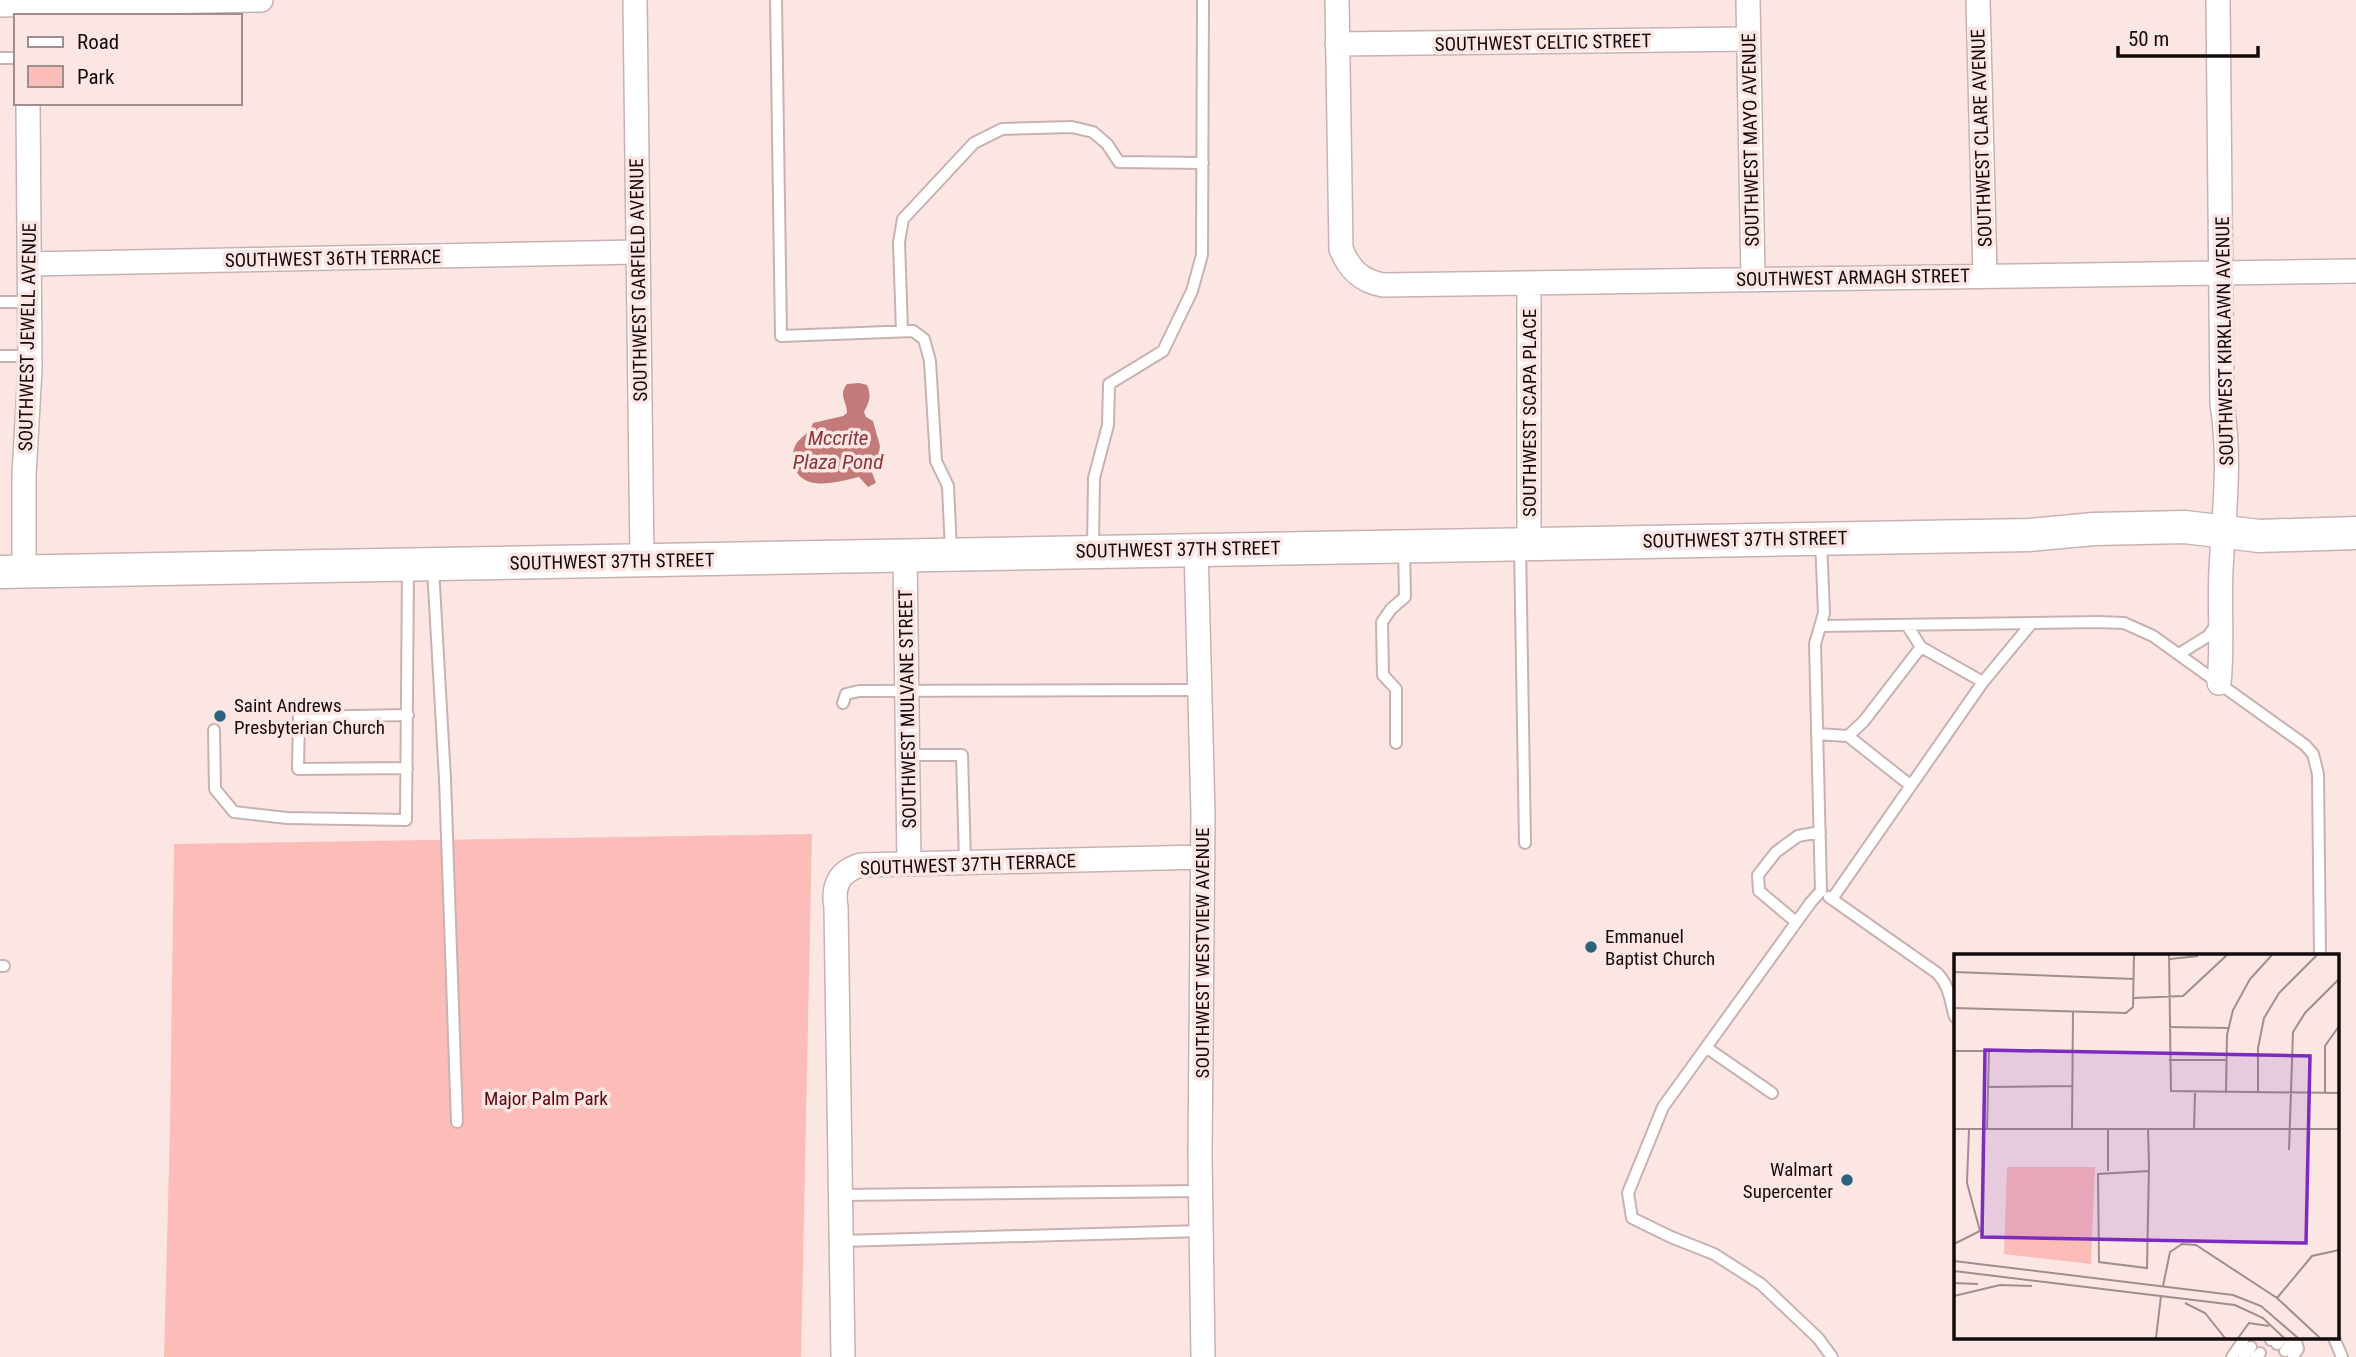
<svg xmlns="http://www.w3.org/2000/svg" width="2356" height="1357" font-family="'Roboto Condensed',sans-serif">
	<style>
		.green { fill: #fcbcb8 }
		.water { fill: #c27b79 }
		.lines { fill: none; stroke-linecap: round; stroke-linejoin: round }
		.service-casing { stroke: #c8b2b1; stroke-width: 14 }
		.minor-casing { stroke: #c8b2b1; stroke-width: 26 }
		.secondary-casing { stroke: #c8b2b1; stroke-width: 35 }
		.service { stroke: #fff; stroke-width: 10 }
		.minor { stroke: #fff; stroke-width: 23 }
		.secondary { stroke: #fff; stroke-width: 32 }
		.poi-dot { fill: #2b627d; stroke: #fce6e4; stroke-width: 2.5 }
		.labels { text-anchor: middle; stroke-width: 7; stroke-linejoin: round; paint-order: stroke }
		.street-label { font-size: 19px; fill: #130b0b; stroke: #fce6e4 }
		.poi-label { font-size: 19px; fill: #130b0b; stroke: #fce6e4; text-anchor: start }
		.park-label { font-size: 19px; fill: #5e0512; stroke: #fce6e4 }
		.water-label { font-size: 21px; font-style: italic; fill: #8a3335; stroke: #fce6e4 }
		.inset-road { fill: none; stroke: #9f8e8d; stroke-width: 2 }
		.view { fill: #7b2cbf; fill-opacity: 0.15; stroke: #7b2cbf; stroke-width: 3.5 }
		.inset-edge { fill: none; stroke: #130b0b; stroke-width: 3.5 }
	</style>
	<rect width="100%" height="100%" fill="#fce6e4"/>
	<path class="green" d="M812,834L801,1357H164L170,1128L174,844Z"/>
	<path class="water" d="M859,383L867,385C872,397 869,402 864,412L866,417L873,421L880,446L878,460L871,470L876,483L868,487L859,477C840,481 803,494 794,466C792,459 792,451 796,444C801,436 810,434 813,423L843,416L847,413C847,401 838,395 847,384Z"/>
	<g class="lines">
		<defs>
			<path id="service" d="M776,0L781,336L913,331L924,339L930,361L936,461L948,486L951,551
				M0,58H16
				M0,302H30
				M902,331L899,242L903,219L974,143L1002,129L1072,127L1093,132L1107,144L1119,162L1203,163
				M0,356H30
				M1821,540L1824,613L1815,644L1821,891L1811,902L1663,1107L1628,1193L1632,1218L1671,1237L1714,1254L1761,1284L1818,1338L1832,1357
				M1520,546L1525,843
				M1093,547L1094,478L1108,425L1109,384L1163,351L1192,291L1202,255L1203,0
				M433,568L445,779L457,1122
				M1907,625L1921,647L1983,682
				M1820,626L2098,622L2124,623L2153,636L2305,745L2313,754L2318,774L2320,956
				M2179,654L2208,636L2217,624
				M843,703L846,694L859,691L1200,690
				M214,730L215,789L234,812L287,818L406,820L408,568
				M1817,734L1848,736L1910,785
				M1848,736L1864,721L1921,647
				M1396,743V689L1383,675L1382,622L1391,609L1405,597L1404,548
				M908,755H962L965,862
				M407,768L298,769L299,717L408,715
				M1829,897L1937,973C1950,986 1950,1001 1955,1017
				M1832,899L1983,682L2031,624
				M1796,922L1759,891L1758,875L1776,852L1798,836L1820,832
				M0,966H4
				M1707,1048L1772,1093
				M840,1195L1201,1191
				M841,1241L1202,1231
				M2334,1338L2342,1357
				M2271,1340L2272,1338
				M2277,1344L2282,1338
				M2285,1351L2295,1338
				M2293,1356L2298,1349L2295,1338
				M2232,1357L2243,1341
				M2244,1357L2251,1347
				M2256,1357L2260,1353"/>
			<path id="minor" d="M635,0L642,560
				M1337,0L1341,249C1349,269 1361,281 1383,285L2356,271
				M1748,0L1753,279
				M1978,0L1985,275
				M2218,0L2222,404C2231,461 2224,512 2221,570C2219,607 2223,645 2219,683
				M0,5L261,0
				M1337,44L1748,39
				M29,264L638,252
				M1529,544V283
				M1196,548L1203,813L1200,1156L1203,1357
				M905,554L909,864
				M24,571V475L30,369L28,103
				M843,1357L836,907C832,885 840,871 861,865L1203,857"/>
			<path id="secondary" d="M0,572C676,562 1352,542 2029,535L2094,529L2185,527L2259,536L2356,533"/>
		</defs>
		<use href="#service" class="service-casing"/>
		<use href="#minor" class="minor-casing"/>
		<use href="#secondary" class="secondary-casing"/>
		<use href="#service" class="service"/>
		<use href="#minor" class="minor"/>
		<use href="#secondary" class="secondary"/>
	</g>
	<g class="poi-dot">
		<circle cx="220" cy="716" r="7"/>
		<circle cx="1591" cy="947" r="7"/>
		<circle cx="1847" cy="1180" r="7"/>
	</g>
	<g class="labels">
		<g class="street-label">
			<text transform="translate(1543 42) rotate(-1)" y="7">SOUTHWEST CELTIC STREET</text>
			<text transform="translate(1981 138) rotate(-92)" y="7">SOUTHWEST CLARE AVENUE</text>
			<text transform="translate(1750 140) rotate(-91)" y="7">SOUTHWEST MAYO AVENUE</text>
			<text transform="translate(333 258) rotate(-1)" y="7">SOUTHWEST 36TH TERRACE</text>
			<text transform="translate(1853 277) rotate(-1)" y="7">SOUTHWEST ARMAGH STREET</text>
			<text transform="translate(638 280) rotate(-91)" y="7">SOUTHWEST GARFIELD AVENUE</text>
			<text transform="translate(27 337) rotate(-89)" y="7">SOUTHWEST JEWELL AVENUE</text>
			<text transform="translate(2224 341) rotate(-91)" y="7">SOUTHWEST KIRKLAWN AVENUE</text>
			<text transform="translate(1529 413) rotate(-90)" y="7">SOUTHWEST SCAPA PLACE</text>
			<text transform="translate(1745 539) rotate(-1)" y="7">SOUTHWEST 37TH STREET</text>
			<text transform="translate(1178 549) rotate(-1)" y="7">SOUTHWEST 37TH STREET</text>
			<text transform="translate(612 561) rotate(-1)" y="7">SOUTHWEST 37TH STREET</text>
			<text transform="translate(907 709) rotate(-91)" y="7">SOUTHWEST MULVANE STREET</text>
			<text transform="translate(968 864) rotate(-2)" y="7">SOUTHWEST 37TH TERRACE</text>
			<text transform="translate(1202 953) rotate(-90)" y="7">SOUTHWEST WESTVIEW AVENUE</text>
		</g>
		<g class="poi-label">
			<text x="234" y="712">Saint Andrews<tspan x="234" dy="22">Presbyterian Church</tspan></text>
			<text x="1605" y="943">Emmanuel<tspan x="1605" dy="22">Baptist Church</tspan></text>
			<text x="1833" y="1176" text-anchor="end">Walmart<tspan x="1833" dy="22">Supercenter</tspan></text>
		</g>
		<g class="park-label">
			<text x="546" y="1105">Major Palm Park</text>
		</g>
		<g class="water-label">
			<text x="838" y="445">Mccrite<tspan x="838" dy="24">Plaza Pond</tspan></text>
		</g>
	</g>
	<g transform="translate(1954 954)">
		<rect width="385" height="385" fill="#fce6e4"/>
		<path d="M53,213H141L137,310L50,300Z" fill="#fcbcb8"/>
		<path class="inset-road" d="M215,1L217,137L385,139M216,5L244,2M0,18L180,25M179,44L229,42L273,1M0,54L172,59L179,53L180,1M215,73L274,74M0,97H119M215,106H272M34,133L118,132M272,139L273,81L279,56L296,25L318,1M304,139V94L310,64L325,39L363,1M371,139V92L385,72M0,175H385M33,175L35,97M118,175L119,58M194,175L195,211L193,314L145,308L144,220L195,217M240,175L241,139M335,196L339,78L351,59L385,25M154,217V175M0,290L26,277L13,229L15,175M0,307L279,341L307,352L344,384M0,317L281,351L309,364L330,384M0,329L24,330M209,332L216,298L228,290L242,291L323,344L366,384M0,342L46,331L78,332M323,344L358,302L385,296M231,349L251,359L271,384M202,384L207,342M284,384L295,369L315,372"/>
		<path class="view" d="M31,96L356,102L352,289L28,283Z"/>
		<rect width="385" height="385" class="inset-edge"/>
	</g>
	<rect x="14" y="14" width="228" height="91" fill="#fce6e4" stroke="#9f8e8d" stroke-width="2"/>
	<rect x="28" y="37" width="35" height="10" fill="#ffffff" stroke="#9f8e8d" stroke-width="2"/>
	<text x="77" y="49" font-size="21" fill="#130b0b">Road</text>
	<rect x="28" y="66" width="35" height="21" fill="#fcbcb8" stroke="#9f8e8d" stroke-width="2"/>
	<text x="77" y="84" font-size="21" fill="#130b0b">Park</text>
	<path d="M2118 46v10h140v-10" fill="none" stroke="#130b0b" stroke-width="3.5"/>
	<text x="2128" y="46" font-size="21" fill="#130b0b" stroke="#fce6e4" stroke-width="5" paint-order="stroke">50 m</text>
</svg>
